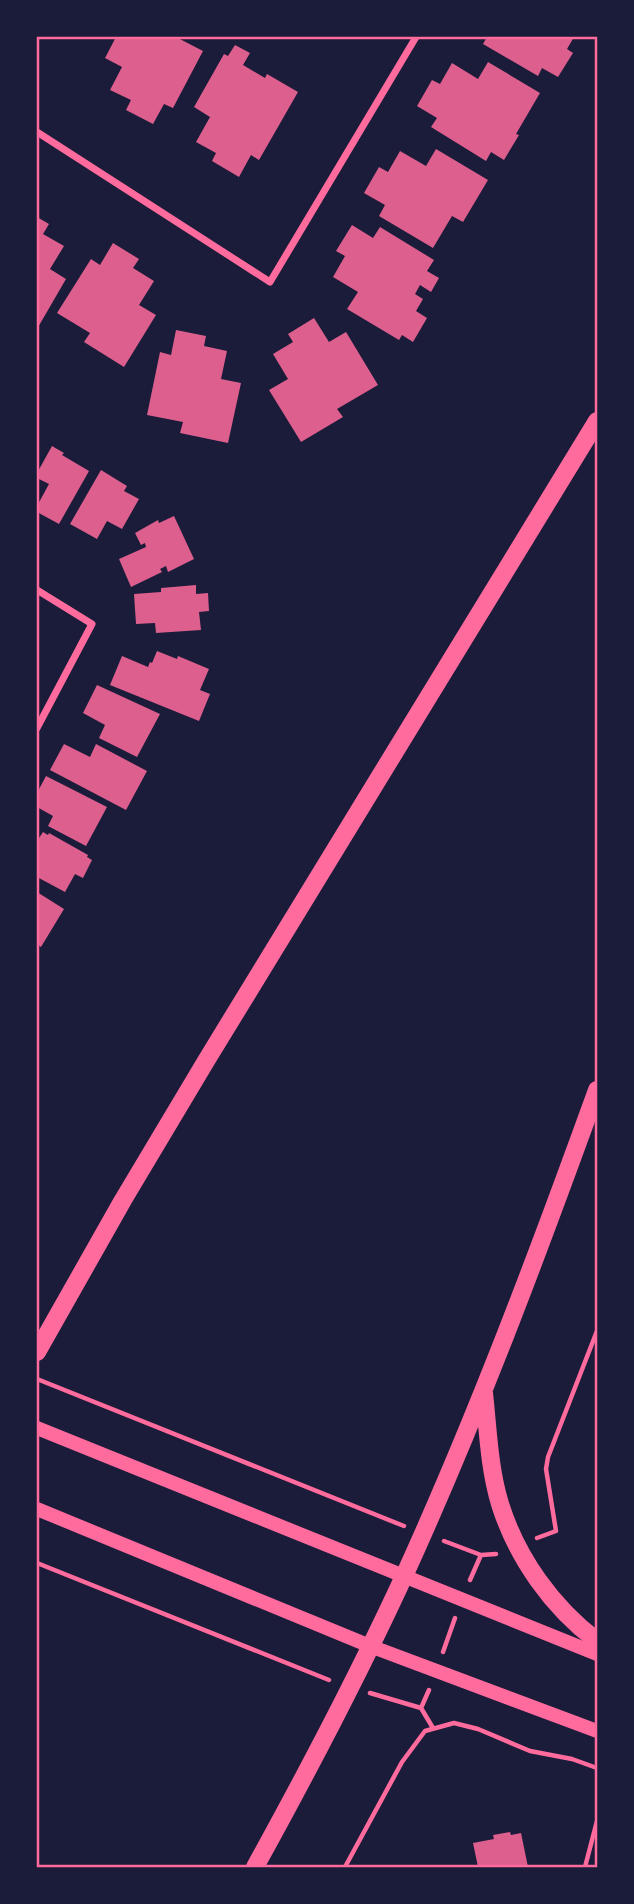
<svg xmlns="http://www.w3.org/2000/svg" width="634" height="1904" font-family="Poppins,sans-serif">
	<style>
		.building { fill: #dd5f8e }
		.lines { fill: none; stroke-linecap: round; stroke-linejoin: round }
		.path { stroke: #ff6b9d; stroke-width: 4.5 }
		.minor { stroke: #ff6b9d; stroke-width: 7 }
		.secondary { stroke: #ff6b9d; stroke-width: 14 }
		.primary { stroke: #ff6b9d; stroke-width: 18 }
		.neatline { fill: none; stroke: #ff6b9d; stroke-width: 2.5 }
	</style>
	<rect width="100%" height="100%" fill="#1b1b3a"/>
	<path class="building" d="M116,37H176L203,51L173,108L164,104L153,124L126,110L131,100L110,90L122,67L105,58Z
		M487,37H574L567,49L573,53L558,77L542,68L538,76L483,44Z
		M235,45L250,53L243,65L265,78L267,74L298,92L259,160L251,155L239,177L212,161L216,153L196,142L210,117L194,107L224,54L228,56Z
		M488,62L540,93L516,134L519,135L504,160L491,152L486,161L431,127L437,118L417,106L432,80L440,84L452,63L478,79Z
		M436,149L488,180L463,222L452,216L433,248L379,216L385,205L364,193L379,167L388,172L400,151L426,166Z
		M37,217L49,224L43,234L64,246L50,269L66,279L37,329Z
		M352,225L373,238L380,227L434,260L427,271L439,278L431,292L420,285L415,294L423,299L416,311L427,318L413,342L402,335L399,340L347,309L358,292L333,277L345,256L336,251Z
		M113,243L139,259L133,268L154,281L139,305L156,315L124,367L84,342L90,333L57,313L91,259L100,265Z
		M314,318L329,342L346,332L378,385L337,409L343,417L301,442L269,390L288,379L273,354L293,342L288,334Z
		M176,330L206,336L204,346L227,351L221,379L241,383L228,443L180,433L183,422L147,415L160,352L171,355Z
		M52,446L64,453L62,455L89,471L59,524L37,512V506L49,484L37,478V473Z
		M101,470L127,486L124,491L139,499L122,529L107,521L97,539L70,524Z
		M174,516L194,559L168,572L166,566L160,569L162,572L131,587L119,559L146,547L145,543L141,545L135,533L158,520L159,523Z
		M196,585V594L208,593L209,611L199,612L201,630L156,633L155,623L136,624L134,594L161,592V588Z
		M157,651L177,659L178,656L209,669L200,690L210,694L199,721L110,685L122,656L148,667L150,662L152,663Z
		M97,685L160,714L137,757L99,738L105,725L83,713Z
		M64,744L90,757L96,744L147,771L126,810L50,770Z
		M46,776L107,807L86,846L48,826L53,816L37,807V793Z
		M43,832L48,835L49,833L88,855L87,857L92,860L83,878L75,874L65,892L37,877V841Z
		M37,892L64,909L41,947L37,944Z
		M510,1832L511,1835L521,1833L528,1867H478L473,1843L494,1839L493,1835Z"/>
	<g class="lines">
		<path class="path" d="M37,1379L404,1526
			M537,1538L556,1531L546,1469L548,1457L597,1331
			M444,1541L481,1555L496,1554
			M37,1563L329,1680
			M470,1580L481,1555
			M443,1652L455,1618
			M370,1693L421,1708L433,1728
			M421,1708L429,1690
			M345,1867L402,1762L425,1731L454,1723L478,1729L530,1751L572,1759L597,1768
			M585,1867L597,1821"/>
		<path class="minor" d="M37,132L270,282L416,37
			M37,590L92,624L37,728"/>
		<path class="secondary" d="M37,1428L597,1654
			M37,1509L370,1646L597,1731"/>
		<path class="primary" d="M37,1352L123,1200L206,1061L597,421
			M484,1393C488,1429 489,1468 500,1504C517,1558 552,1607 597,1641
			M255,1867C308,1771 359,1674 405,1574C477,1416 538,1253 597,1090"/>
	</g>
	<rect width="634" height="1904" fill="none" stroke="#1b1b3a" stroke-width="77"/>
	<rect x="38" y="38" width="558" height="1828" class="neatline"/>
</svg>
